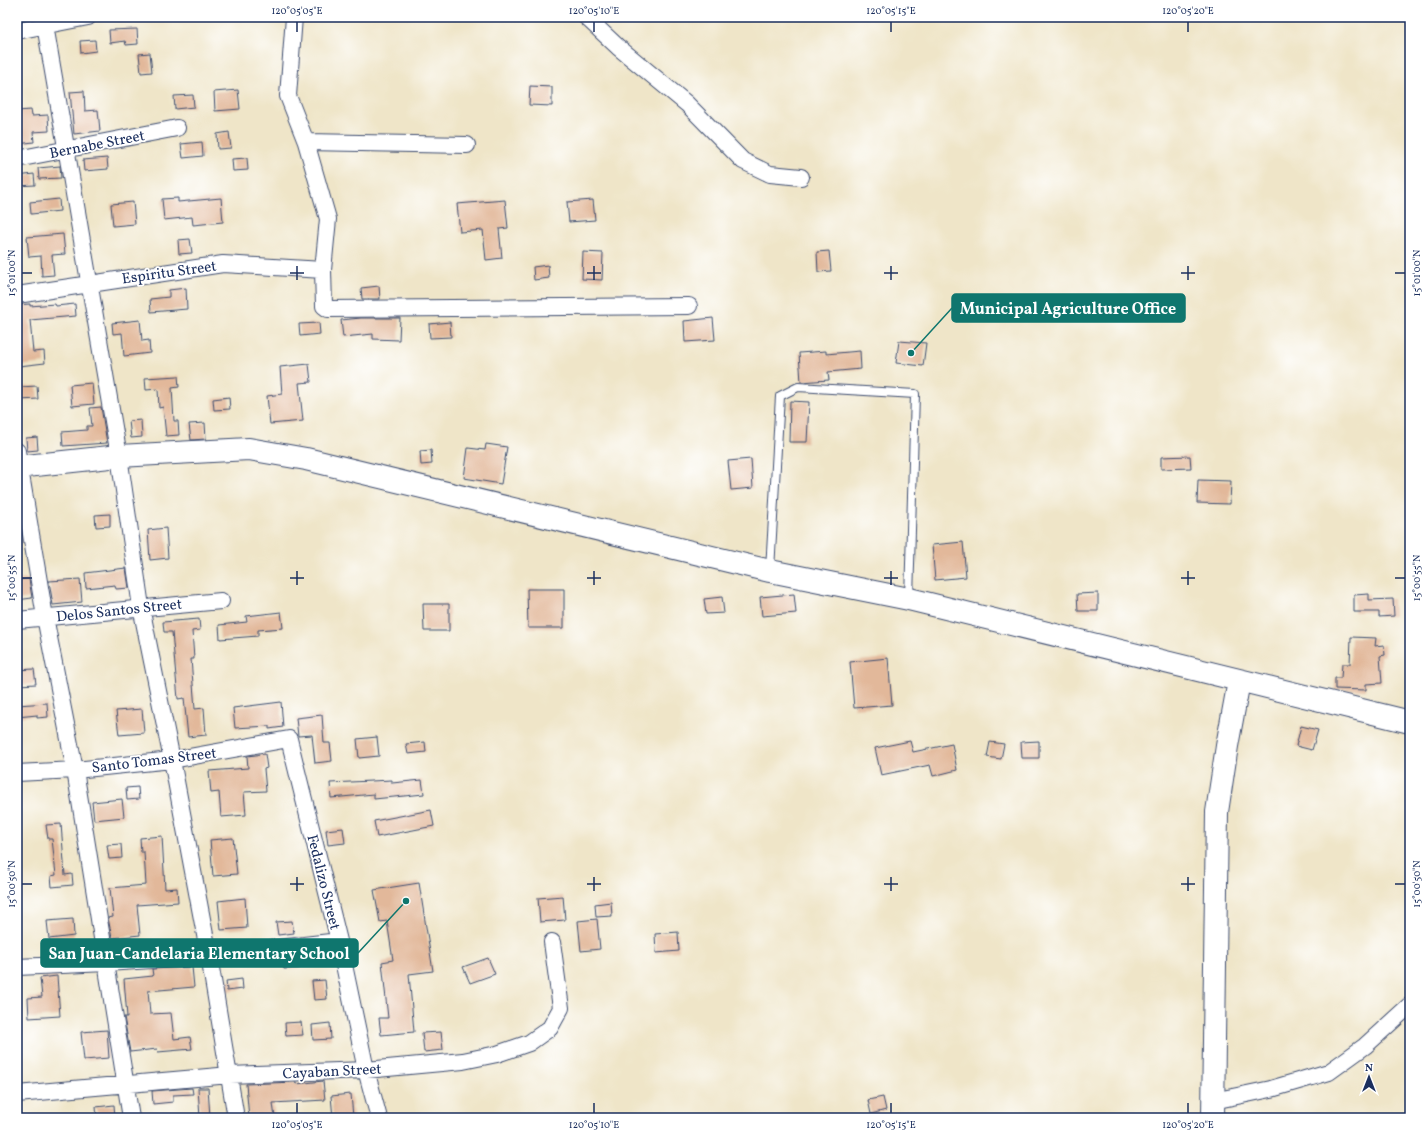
<svg xmlns="http://www.w3.org/2000/svg" width="1427" height="1135" font-family="Vollkorn,serif">
	<style>
		.building { fill: #e2b89a }
		.lines { fill: none; stroke-linecap: round; stroke-linejoin: round }
		.lane-casing { stroke: #3b4a6e; stroke-width: 10 }
		.street-casing { stroke: #3b4a6e; stroke-width: 18 }
		.secondary-casing { stroke: #3b4a6e; stroke-width: 24 }
		.lane { stroke: #fff; stroke-width: 8 }
		.street { stroke: #fff; stroke-width: 16 }
		.secondary { stroke: #fff; stroke-width: 22 }
		.ticks { fill: none; stroke: #1b2f5e; stroke-width: 1.5 }
		.labels { text-anchor: middle; stroke-width: 3.5; stroke-linejoin: round; paint-order: stroke }
		.street-label { font-size: 15px; fill: #1b2f5e; stroke: #fff }
		.leader { fill: none; stroke: #0f766e; stroke-width: 1.5 }
		.callout-dot { fill: #0f766e; stroke: #fff; stroke-width: 1.5 }
		.callout { fill: #0f766e; stroke: #0f766e; stroke-width: 1.5 }
		.callout-label { font-size: 16px; text-anchor: middle; font-weight: bold; fill: #fff }
		.neatline { fill: none; stroke: #1b2f5e; stroke-width: 1.5 }
		.ticks-label { font-size: 10px; text-anchor: middle; fill: #1b2f5e }
	</style>
	<rect width="100%" height="100%" fill="#fff"/>
	<filter id="ink" filterUnits="userSpaceOnUse"><feTurbulence type="fractalNoise" baseFrequency=".025" numOctaves="2"/><feDisplacementMap in="SourceGraphic" scale="8" xChannelSelector="R" yChannelSelector="G"/><feConvolveMatrix kernelMatrix="1 2 1 2 8 2 1 2 1" color-interpolation-filters="sRGB"/></filter>
	<filter id="wash" filterUnits="userSpaceOnUse"><feTurbulence type="fractalNoise" baseFrequency=".012" numOctaves="4" result="noise"/><feDisplacementMap in="SourceGraphic" scale="16" xChannelSelector="R" yChannelSelector="G"/><feGaussianBlur stdDeviation="0.9" result="paint"/><feColorMatrix in="noise" values="0 0 0 0 0 0 0 0 0 0 0 0 0 0 0 0 0 1.4 0 .05"/><feComposite in="paint" operator="in"/></filter>
	<g filter="url(#wash)">
		<rect width="100%" height="100%" fill="#efe5c8"/>
		<g id="blocks">
			<path class="building" d="M137,29L138,44L126,45L125,41L110,43L109,30Z
				M95,40L96,51L81,53L80,41Z
				M150,53L152,72L141,73L139,54Z
				M530,86L552,87V106L529,105Z
				M238,90L240,109L215,111L214,92Z
				M84,91L85,111L98,110L100,131L74,134L70,92Z
				M193,95L194,107L175,109L174,96Z
				M31,110L32,116L48,115L49,131L33,132L34,142L17,144V111Z
				M229,132L231,148L218,149L217,134Z
				M202,142L203,156L183,158L181,144Z
				M107,158L108,169L84,171L83,160Z
				M247,158L248,170L233,171L232,159Z
				M60,166L61,178L39,179L38,168Z
				M34,174L35,185L17,186V176Z
				M178,198V202L221,198L223,222L193,225L192,217L164,220L162,199Z
				M59,199L60,211L31,214L30,202Z
				M505,200L508,228L499,229L502,258L486,260L483,230L460,232L457,204Z
				M593,200L595,220L569,222L567,202Z
				M133,202L135,224L113,226L111,204Z
				M63,234L65,254L52,255L54,275L42,276L41,256L29,257L27,237Z
				M190,239L192,253L179,254L178,240Z
				M829,251L831,271L818,272L817,252Z
				M583,252L603,253L602,280L582,279Z
				M548,265L549,278L534,280L533,267Z
				M379,286L380,299H362L361,288Z
				M186,288L187,309L151,312L150,299L169,297V290Z
				M30,304V306L55,304L56,306L75,304L76,316L30,320L33,352L44,351L45,363L19,366L17,344V305Z
				M361,318H400L399,340L373,339V334L343,337L341,320Z
				M713,318L715,340L685,342L684,321Z
				M140,320L142,341L149,340L150,353L124,356L122,333L113,334L112,323Z
				M450,322L451,337L430,338L429,324Z
				M319,323L320,334L300,336L299,324Z
				M899,341L926,343L923,366L896,363Z
				M826,351V354L860,351L861,369L828,372L829,380L801,382L799,353Z
				M309,364L311,382L299,383L303,421L270,424L267,396L282,394L280,367Z
				M178,376L179,387L172,388L174,421H178L179,435L166,436L163,407L159,408L158,389L146,390L145,378Z
				M92,383L94,404L72,406L70,385Z
				M37,386L38,399L20,400L19,387Z
				M229,397L230,409L214,410L213,399Z
				M790,401L809,402L807,442H789Z
				M101,407L107,443L63,446L62,432L87,430V426H92L90,408Z
				M141,420L142,437L131,438L129,421Z
				M205,423L206,439L191,440L189,424Z
				M37,437L38,450L27,451L26,438Z
				M486,444L507,447L501,484L464,478L468,448L485,450Z
				M431,450L432,464L421,465L420,451Z
				M1190,456L1191,468L1161,469V457Z
				M751,459L753,488L731,490L728,461Z
				M1198,480L1231,481L1230,504L1197,503Z
				M110,514V526L96,527L95,515Z
				M166,528L168,558L150,560L148,530Z
				M963,542L966,577L935,580L932,545Z
				M126,568L129,588L116,589L115,585L86,588L85,573Z
				M29,579L32,598L17,600V580Z
				M80,579L82,602L53,605L49,581Z
				M527,589H564V628H528Z
				M1098,593V611H1078L1077,594Z
				M794,594L796,613L762,616L760,597Z
				M1369,594V600L1393,599L1394,616L1379,617V612H1354V595Z
				M722,597L724,613L706,614L704,599Z
				M423,604H449V631H424Z
				M281,612L283,628L258,630V636L220,639L219,625L247,622L246,616Z
				M199,619L200,630L192,631L194,659H191L195,709L204,708L206,735L188,737L184,698L178,699L172,632H164L163,622Z
				M1351,637L1376,638L1375,646L1384,645L1385,655L1380,656L1382,683L1366,684V690L1335,689V678H1341L1342,664H1350Z
				M888,658L892,705L854,708L850,662Z
				M34,669L36,684L18,685L17,670Z
				M281,702L283,727L269,729V726L235,728L233,708Z
				M47,703L48,717L37,718V715L17,717V705Z
				M142,709L144,733L119,735L116,711Z
				M322,715L324,743H330L332,761L315,763L312,735L298,736L296,718Z
				M1301,726L1318,730L1312,750L1296,746Z
				M377,737L379,756L359,758L357,739Z
				M910,741L913,752L952,744L957,770L933,776L930,765L881,775L875,748Z
				M1039,741V758H1022L1021,742Z
				M425,742L426,752L408,754L406,744Z
				M990,742L1004,744L1001,759L987,757Z
				M265,754L267,768L264,769L266,791L244,792L246,815L221,817L219,792L211,793L209,771L248,768L247,756Z
				M392,780V783L422,780L424,794L374,799V794L331,798L330,783Z
				M138,787L139,799L127,800L126,788Z
				M122,799L124,817L94,820L92,802Z
				M431,810L434,826L377,837L374,821Z
				M61,824L65,875L72,874L73,885L52,887L51,876L56,875L52,839H48L46,825Z
				M343,828L345,843L328,845L326,830Z
				M162,836L165,889L177,888L178,902L137,905L140,935L112,938L108,918L113,917L110,888L146,885L144,852H141L140,838Z
				M233,838L237,874L213,876L210,840Z
				M121,844L122,858L109,859L107,845Z
				M419,883L433,971L409,974L414,1032L381,1035L379,1018H388L382,962L393,960L387,921L380,922L374,890Z
				M563,896L565,920L540,922L538,898Z
				M245,898L247,928L221,930L218,901Z
				M611,902L612,916L596,917L595,904Z
				M73,919L74,936L49,939L47,921Z
				M597,919L600,949L581,951L578,921Z
				M292,921L294,933L278,935L276,922Z
				M678,932L679,951L656,953L655,934Z
				M299,956L300,968L284,969L282,957Z
				M488,958L495,974L470,983L463,967Z
				M192,967L194,987L148,991L150,1014L171,1013L174,1039L190,1037L192,1049L158,1052L157,1049L130,1052L124,1017H127L124,979L153,976L152,969Z
				M57,976L60,1016L29,1018L28,998L42,997L40,978Z
				M242,979L243,989L227,991L226,981Z
				M325,980L327,999L314,1000L312,981Z
				M301,1022L303,1035L286,1036L285,1023Z
				M330,1023L331,1039L313,1040L312,1025Z
				M107,1030L109,1058L84,1060L81,1032Z
				M441,1032L443,1050L424,1052L422,1033Z
				M323,1081L325,1100L273,1103L275,1118H249L246,1084L295,1082L296,1084Z
				M192,1088L193,1094L173,1095V1102L153,1104L152,1091Z
				M198,1088H208L210,1117L200,1118Z
				M351,1094L353,1117L333,1118L331,1096Z
				M883,1097L886,1110L871,1114L868,1100Z
				M114,1105L115,1118H97L96,1107Z"/>
		</g>
	</g>
	<g filter="url(#ink)">
		<use href="#blocks" fill-opacity="0" stroke="#3b4a6e" stroke-width="1"/>
		<g class="lines">
			<defs>
				<path id="lane" d="M770,570L780,396L798,387L915,394L909,598"/>
				<path id="street" d="M294,17L288,96L306,142L328,219L323,270L324,306L328,309L689,306
					M586,17L618,47L687,104L743,161L770,174L801,177
					M45,25L119,456L141,607L172,760L209,956L236,1118
					M17,31L88,17
					M306,142L467,145
					M17,159L177,128
					M17,295L223,264L323,270
					M17,451L45,617L75,770L131,1118
					M17,620L221,601
					M17,773L75,770L172,760L289,739L339,941L366,1070L379,1118
					M17,967L107,963L209,956L339,941
					M17,1094L230,1075L366,1070L463,1061L497,1054L529,1043L550,1028L561,1008L552,942
					M1213,1101L1271,1089L1329,1072L1365,1046L1410,1005"/>
				<path id="secondary" d="M17,467L119,456L249,449L306,459L770,571L909,599L1410,722
					M1213,1118L1217,812L1227,746L1239,681"/>
			</defs>
			<use href="#lane" class="lane-casing"/>
			<use href="#street" class="street-casing"/>
			<use href="#secondary" class="secondary-casing"/>
			<use href="#lane" class="lane"/>
			<use href="#street" class="street"/>
			<use href="#secondary" class="secondary"/>
		</g>
	</g>
	<path class="ticks" d="M297,22V32M594,22V32M891,22V32M1188,22V32M297,266V280M594,266V280M891,266V280M1188,266V280M22,273H32M290,273H304M587,273H601M884,273H898M1181,273H1195M1395,273H1405M297,571V585M594,571V585M891,571V585M1188,571V585M22,578H32M290,578H304M587,578H601M884,578H898M1181,578H1195M1395,578H1405M297,877V891M594,877V891M891,877V891M1188,877V891M22,884H32M290,884H304M587,884H601M884,884H898M1181,884H1195M1395,884H1405M297,1103V1113M594,1103V1113M891,1103V1113M1188,1103V1113"/>
	<g class="labels">
		<g class="street-label">
			<text transform="translate(97 144) rotate(-11)" y="5">Bernabe Street</text>
			<text transform="translate(169 272) rotate(-8)" y="5">Espiritu Street</text>
			<text transform="translate(119 610) rotate(-6)" y="5">Delos Santos Street</text>
			<text transform="translate(154 760) rotate(-7)" y="5">Santo Tomas Street</text>
			<text transform="translate(324 882) rotate(76)" y="5">Fedalizo Street</text>
			<text transform="translate(332 1071) rotate(-3)" y="5">Cayaban Street</text>
		</g>
	</g>
	<path class="leader" d="M911 353L952 308M406 901L358 953"/>
	<g class="callout-dot">
		<circle cx="911" cy="353" r="4"/>
		<circle cx="406" cy="901" r="4"/>
	</g>
	<g class="callout">
		<rect x="952" y="294" width="233" height="28" rx="4"/>
		<rect x="41" y="939" width="317" height="28" rx="4"/>
	</g>
	<g class="callout-label">
		<text x="1068" y="314">Municipal Agriculture Office</text>
		<text x="199" y="959">San Juan-Candelaria Elementary School</text>
	</g>
	<rect width="1427" height="1135" fill="none" stroke="#fff" stroke-width="44"/>
	<g transform="translate(1369 1077)" stroke="#ffffff" stroke-width="3" paint-order="stroke">
	<path d="M0-3L7 15L0 10L-7 15Z" fill="#1b2f5e"/>
	<text y="-6" font-size="11" font-weight="bold" text-anchor="middle" fill="#1b2f5e">N</text>
	</g>
	<rect x="22" y="22" width="1383" height="1091" class="neatline"/>
	<g class="ticks-label">
		<text x="297" y="14">120°05'05"E</text>
		<text x="594" y="14">120°05'10"E</text>
		<text x="891" y="14">120°05'15"E</text>
		<text x="1188" y="14">120°05'20"E</text>
		<text transform="translate(11 273) rotate(-90)" y="4">15°01'00"N</text>
		<text transform="translate(1416 273) rotate(-90)" y="4">15°01'00"N</text>
		<text transform="translate(11 578) rotate(-90)" y="4">15°00'55"N</text>
		<text transform="translate(1416 578) rotate(-90)" y="4">15°00'55"N</text>
		<text transform="translate(11 884) rotate(-90)" y="4">15°00'50"N</text>
		<text transform="translate(1416 884) rotate(-90)" y="4">15°00'50"N</text>
		<text x="297" y="1128">120°05'05"E</text>
		<text x="594" y="1128">120°05'10"E</text>
		<text x="891" y="1128">120°05'15"E</text>
		<text x="1188" y="1128">120°05'20"E</text>
	</g>
</svg>
